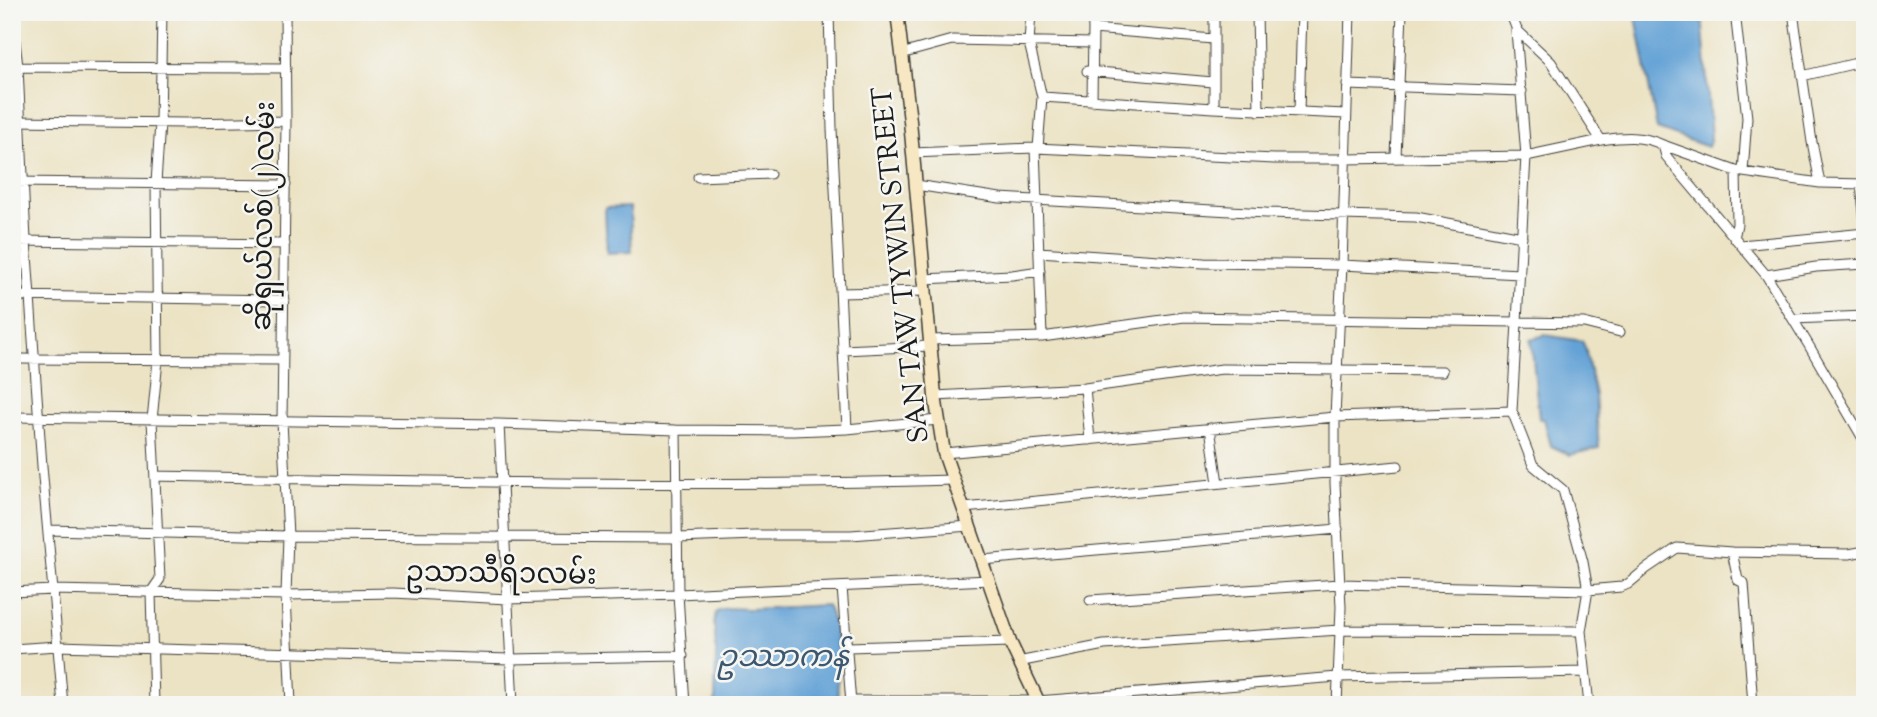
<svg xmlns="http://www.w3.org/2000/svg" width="1877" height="717" font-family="'Sorts Mill Goudy','Noto Sans Myanmar',serif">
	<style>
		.water { fill: #64a2d6; stroke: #405f79; stroke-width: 2 }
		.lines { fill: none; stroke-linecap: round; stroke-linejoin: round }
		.street-casing { stroke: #3b3a35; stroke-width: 11 }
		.secondary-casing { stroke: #3b3a35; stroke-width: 15 }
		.street { stroke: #fff; stroke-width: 9 }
		.secondary { stroke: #f7e8c3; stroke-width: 12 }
		.labels { text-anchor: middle; stroke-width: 5; stroke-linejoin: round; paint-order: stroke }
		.street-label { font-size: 28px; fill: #1c1c1c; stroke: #f6f6f2 }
		.water-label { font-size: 30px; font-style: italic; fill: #3c5870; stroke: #f6f6f2 }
	</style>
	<rect width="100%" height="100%" fill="#f6f6f2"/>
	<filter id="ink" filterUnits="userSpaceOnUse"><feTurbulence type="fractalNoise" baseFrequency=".0143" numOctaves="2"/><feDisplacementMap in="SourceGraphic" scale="14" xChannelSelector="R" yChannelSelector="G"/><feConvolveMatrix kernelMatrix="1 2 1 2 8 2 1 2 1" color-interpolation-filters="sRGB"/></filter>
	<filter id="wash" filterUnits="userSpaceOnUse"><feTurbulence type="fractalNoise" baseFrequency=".00686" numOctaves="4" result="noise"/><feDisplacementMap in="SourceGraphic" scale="28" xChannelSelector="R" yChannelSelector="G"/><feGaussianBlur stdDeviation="1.57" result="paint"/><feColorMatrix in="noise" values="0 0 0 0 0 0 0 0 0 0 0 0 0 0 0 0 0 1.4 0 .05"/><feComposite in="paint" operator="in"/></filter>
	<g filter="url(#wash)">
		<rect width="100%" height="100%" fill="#ece3c4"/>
		<path class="water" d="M1635,12H1702L1711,138L1708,147L1657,129Z
			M630,207L632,252L607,253L605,208Z
			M1545,335L1582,341L1585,347L1595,395L1599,448L1570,455L1551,446L1544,419H1539L1531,339Z
			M827,605C841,636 837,672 838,705H715L716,650L714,623L716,611L726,608L750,609Z"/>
	</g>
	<g filter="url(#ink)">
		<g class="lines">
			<defs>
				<path id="street" d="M285,12L286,121L282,421L288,536L286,595L291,705
					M829,12L832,129L847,429
					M1031,12L1029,43L1042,97L1038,148
					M1092,12L1093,29
					M1257,12L1259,111
					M1510,12L1517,30L1551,62L1601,140C1624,137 1642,135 1663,145L1666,156L1766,275L1808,344L1865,442
					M1735,12L1747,118L1743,172
					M1793,12L1812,142L1820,183
					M12,16L18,67L26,241L42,466L63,705
					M1516,30L1526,156L1517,322L1584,323L1620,332
					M901,54L952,40L1092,43
					M14,67L286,68
					M1087,71L1213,82
					M1802,76L1865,61
					M1347,85L1522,91
					M1042,97L1214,108L1346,114
					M1092,101L1093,29L1213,39
					M1214,108V12
					M1299,112L1302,12
					M12,121L186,123L286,121
					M1663,145L1736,171L1820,183L1865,184
					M1035,148L1042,337
					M913,153L1035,148L1275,159H1345L1526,156L1601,140
					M1396,157L1402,12
					M698,177L770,174
					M12,182L286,185
					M1861,184L1865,223
					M916,185L1000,198L1266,213L1416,217L1522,237
					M1734,238L1737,224L1736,171
					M12,241L285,244
					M1741,245L1865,233
					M1039,252L1204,263L1342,265L1520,274
					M1766,275L1816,267L1865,264
					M923,279L1012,275L1040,271
					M840,293L925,291
					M12,296L284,300
					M1793,319L1865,316
					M929,340L1042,337L1184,317L1517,322L1512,411L1533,465L1563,490L1583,562L1588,590L1581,631L1589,705
					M843,350L930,346
					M12,359L282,360
					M1085,388L1090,440
					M935,396L1085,388L1222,369L1443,371
					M12,417L499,424L676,430L793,431L847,429L938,420
					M499,424L513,705
					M1210,428L1218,483
					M676,430L678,594L685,705
					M944,453L1335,417L1512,411
					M155,476C421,481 687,488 953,480
					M964,508L1398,466
					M48,530L288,536L678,538L755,535H851L970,526
					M1732,552L1738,580L1744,583L1753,705
					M982,560L1338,529
					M842,587L851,704
					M12,592L53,590L286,595L393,593L508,599L678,594L990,580
					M1090,600L1340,584L1588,590L1621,587L1628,584L1646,569L1677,548L1732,552L1849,554L1865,551
					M848,647L1010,642
					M12,649L58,646L510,659L683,656
					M1018,662L1104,645L1340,630L1581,631
					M851,701H1038L1338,677L1584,672
					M154,705L151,592L160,579L152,420L158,360L156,183L160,123L162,12
					M1337,705L1341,607L1335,483V417L1342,265L1350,12"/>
				<path id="secondary" d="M897,12L910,121L935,396L944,453L1010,642L1040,705"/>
			</defs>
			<use href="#street" class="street-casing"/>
			<use href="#secondary" class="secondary-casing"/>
			<use href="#street" class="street"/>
			<use href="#secondary" class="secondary"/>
		</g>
	</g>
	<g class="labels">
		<g class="street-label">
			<text transform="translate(262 216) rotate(-89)" y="10">ဆိုရှယ်လစ်(၂)လမ်း</text>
			<text transform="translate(899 265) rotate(-96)" y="10">SAN TAW TYWIN STREET</text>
			<text transform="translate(501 572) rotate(1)" y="10">ဥသာသီရိ၁လမ်း</text>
		</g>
		<g class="water-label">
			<text x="783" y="666">ဥဿာကန်</text>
		</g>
	</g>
	<rect width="1877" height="717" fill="none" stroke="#f6f6f2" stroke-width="42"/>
</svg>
